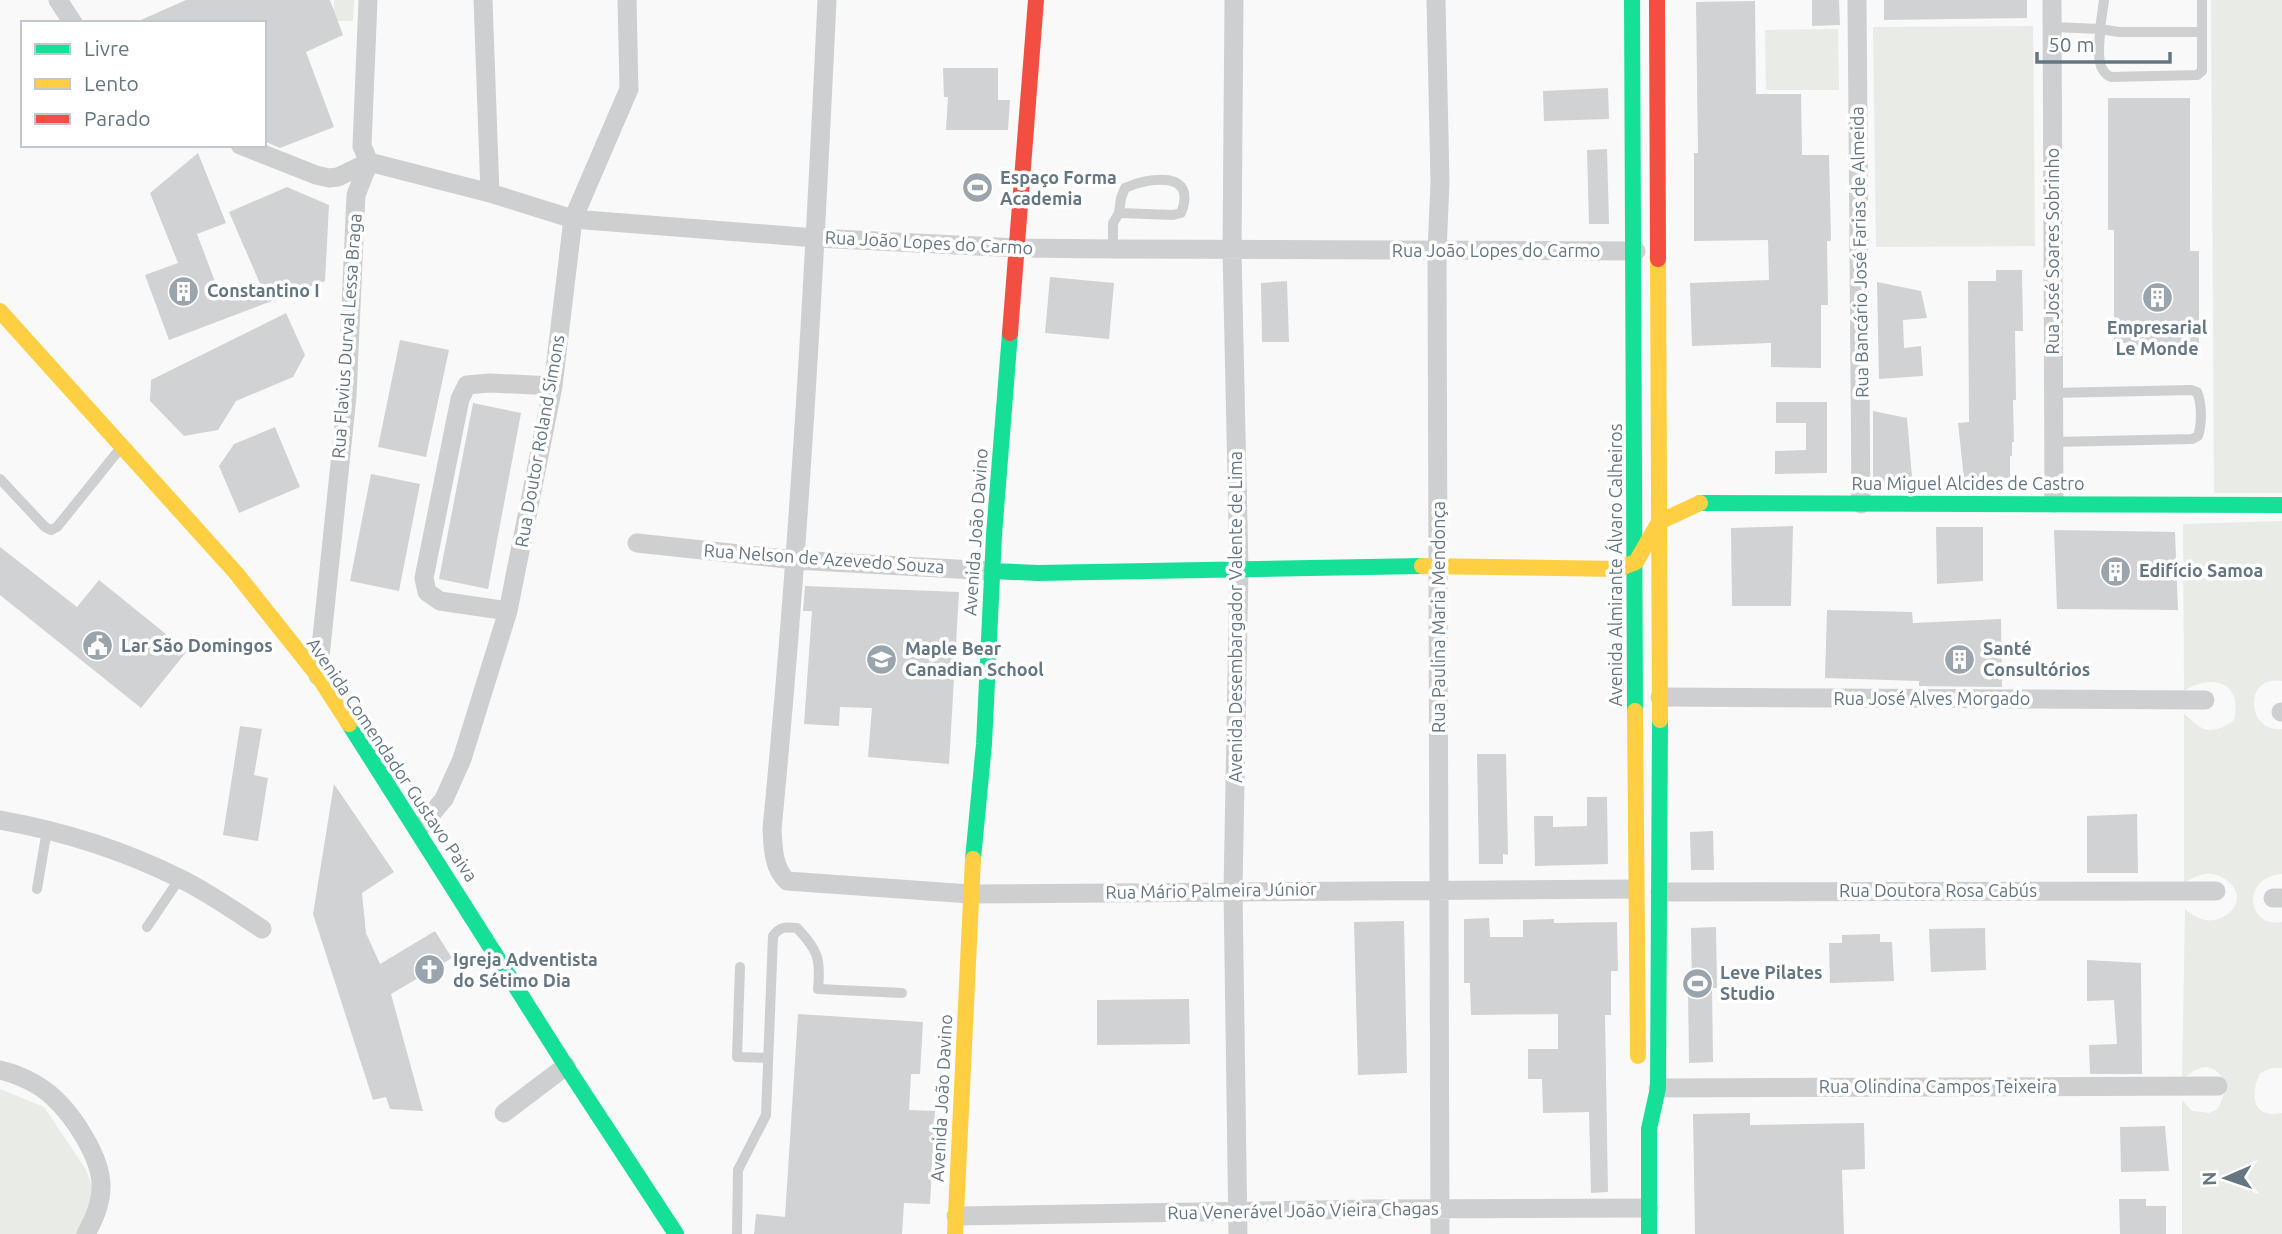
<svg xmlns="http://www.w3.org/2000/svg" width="2282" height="1234" font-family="Ubuntu,sans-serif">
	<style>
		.green { fill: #e8ebe6 }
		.building { fill: #d0d2d3 }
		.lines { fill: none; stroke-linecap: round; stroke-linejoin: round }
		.lane { stroke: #cecfd0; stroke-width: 10 }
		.street { stroke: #cecfd0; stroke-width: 19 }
		.fast { stroke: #16e098; stroke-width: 16 }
		.slow { stroke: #ffcf43; stroke-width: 16 }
		.jam { stroke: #f24e42; stroke-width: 16 }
		.labels { text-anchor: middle; stroke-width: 7; stroke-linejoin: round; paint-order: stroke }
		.poi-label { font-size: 18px; font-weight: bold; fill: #657683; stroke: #fff; text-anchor: start }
		.street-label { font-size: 18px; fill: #657683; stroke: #fff }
	</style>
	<rect width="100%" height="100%" fill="#f9f9f9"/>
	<path class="green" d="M334,0H354L353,21H334Z
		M2211,0H2282V493H2214Z
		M2033,26L2035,246L1876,247L1873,27Z
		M1838,29L1839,90H1766L1765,30Z
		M2282,521V681C2243,674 2246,733 2282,729V874C2241,877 2246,928 2282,922V1068H2271L2260,1073C2250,1093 2252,1120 2282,1113V1234H2182V1100L2192,1111L2209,1113L2218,1109L2227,1087C2216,1061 2200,1063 2182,1080L2185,909C2199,921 2215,926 2230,912C2234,909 2237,903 2237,898C2237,883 2218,872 2205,874C2197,875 2191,879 2184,883V714C2190,718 2192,721 2197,725C2210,735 2223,728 2234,720C2243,682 2212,673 2184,691L2183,524Z
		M0,1089L44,1107L85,1168L94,1191L83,1234H0Z"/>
	<path class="building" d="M186,0H330L343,35L306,52L334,127L280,148L264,141V23H134Z
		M1812,0H1839L1840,25L1812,26Z
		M1884,0H2027V18L1884,20Z
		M1755,1L1756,94H1801L1802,155H1829L1831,241H1827L1828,305H1821V368L1771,367V343L1692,346L1690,283L1769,280L1768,240L1694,241V153H1698L1696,2Z
		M943,68H998V100H1010L1008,130H946L948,97H944Z
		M1608,88L1609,119L1544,121L1543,91Z
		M2108,98H2190V251H2199V343H2195V356H2129V343H2114V230H2108Z
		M1607,149L1609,224H1589L1587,150Z
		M198,153L226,223L197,234L222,300L261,286L229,212L287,187L329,205L325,281L169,340L145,275L178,263L150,193Z
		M1996,270H2022L2023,331H2015L2016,400H2013L2014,442H2012V456H2010V478H2002V482H1972V479H1964L1958,423L1969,422L1968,281H1996Z
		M1050,277L1114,283L1109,339L1045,333Z
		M1287,281L1289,342H1262L1261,283Z
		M1877,282L1921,291L1927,318L1903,320L1904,348L1921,346L1923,376L1879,379Z
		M286,313L305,355L293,377L236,401L218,430L184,436L150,401L151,380Z
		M400,340L449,350L426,457L378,447Z
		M1776,402H1827V473L1775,474V451L1806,450V423H1776Z
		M473,403L521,413L488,589L439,579Z
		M1873,411L1907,418L1913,488H1873Z
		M275,427L300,487L239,513L219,466L234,444Z
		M371,474L420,484L399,591L350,581Z
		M1793,526L1791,606H1732L1731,528Z
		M1936,527H1983V581L1937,584Z
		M2054,530L2175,532L2178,610L2057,609Z
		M0,547L77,607L99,580L187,651L141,708L0,595Z
		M805,586L959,592L949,764L868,757L872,708L840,707L839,726L804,724L812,611H803Z
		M1827,610L1912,612L1913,623L2001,619L2002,687L1919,686V681L1825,678Z
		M240,726L262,729L254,775L268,778L258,841L223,835Z
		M1477,754H1506L1508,855L1503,854V864H1479Z
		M334,784L394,872L362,893L366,933L380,964L435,931L452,958L391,994L423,1111L390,1109L386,1097L373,1100L313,914Z
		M1587,797H1607L1608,864L1535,866L1534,816H1553V827L1587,826Z
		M2137,814L2138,873H2087V816Z
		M1713,831L1714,870H1691L1690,832Z
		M1489,918L1490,937H1523V920L1554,919V923L1617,922L1618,971H1611V1015H1605L1608,1192L1591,1193L1589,1112L1543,1113L1542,1079H1528V1049H1558V1014L1471,1015L1470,983H1464V919Z
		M1404,921L1407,1073L1358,1075L1354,922Z
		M1716,927L1717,988H1712L1713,1062L1689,1063L1688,991H1692L1691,928Z
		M1985,928L1986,970L1931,972L1929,929Z
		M1880,934V942H1892L1894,981L1830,983L1829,943H1842V935Z
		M2087,960L2141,963L2142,1074H2090L2089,1045L2117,1044L2114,1000L2087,1001Z
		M1189,999L1190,1044L1097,1045V1000Z
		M798,1014L923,1022L920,1074H911L909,1110L935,1111L930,1204L904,1203L902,1234H754L756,1214L785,1217Z
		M1750,1113V1125L1864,1123L1865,1169L1842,1170L1844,1234H1695L1693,1114Z
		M2165,1126L2169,1171L2121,1172L2120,1127Z
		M2119,1199H2146V1206H2166V1234H2120Z"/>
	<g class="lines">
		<path class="lane" d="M2104,0L2100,29L2119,32H2202
			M2052,27L2100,29C2100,45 2094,70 2111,77L2197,75L2202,71V0
			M1113,249V223L1119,213L1173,215L1181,213C1198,170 1149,177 1125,188L1121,198L1119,213
			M2053,393L2191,390L2197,392C2202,403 2202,424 2198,436L2192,439L2054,442
			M0,479L45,527L51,530L57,527L119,450
			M37,889L47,830
			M147,927L180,878
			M740,967L737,1057L768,1058
			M737,1234L738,1170L766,1115L773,936C780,926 786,927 797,928C818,950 821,959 818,989L902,993"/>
		<path class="street" d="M58,0L73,23
			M483,0L490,193
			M827,0C814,276 799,553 772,829C773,847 773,868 787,881L970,894L1635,889
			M1234,0L1232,251L1239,569L1233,890L1238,1234
			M1436,0L1440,182L1437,252L1440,1234
			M1857,0L1861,504
			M2052,0L2054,503
			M240,145L316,175L329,178L338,177L369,162L490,193L573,219L816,238L1017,248L1113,249L1636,251
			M637,543L795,560L992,571
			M508,611L440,601L427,592L424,578L460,399L467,385L490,383L553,386
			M318,676L347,396L356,195L369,162L362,146L368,0
			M1660,697L2205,700
			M2281,712H2282
			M0,820C62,831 123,850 179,878C208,892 235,911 262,929
			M418,830L444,799L462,759L508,611L553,386L573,219L629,89L627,0
			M1660,892L2216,891
			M2273,898H2282
			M0,1070C18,1074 39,1084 53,1097C74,1116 102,1159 101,1187C101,1204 94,1219 86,1234
			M1658,1088L2218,1086
			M504,1113L566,1066
			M956,1216L1373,1209L1649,1208"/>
		<path class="fast" d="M1632,0L1635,711
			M1700,503L2282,505
			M992,571L1038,573L1422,566
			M349,724L566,1066L676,1234
			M973,859L984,744L994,535L1010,333
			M1649,1234V1129L1658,1088L1660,720"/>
		<path class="slow" d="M1658,259L1660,720
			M0,311L236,573L318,676L349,724
			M1422,566L1618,569L1636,562L1659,522L1700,503
			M1635,711L1638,1056
			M955,1234L973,859"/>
		<path class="jam" d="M1657,0L1658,259
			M1010,333L1036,0"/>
	</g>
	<defs>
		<symbol id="stadium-disc" viewBox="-11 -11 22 22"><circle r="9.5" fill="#99a4ac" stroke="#fff"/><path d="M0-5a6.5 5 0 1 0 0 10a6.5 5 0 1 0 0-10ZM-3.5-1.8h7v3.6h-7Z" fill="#fff"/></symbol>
		<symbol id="building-disc" viewBox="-11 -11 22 22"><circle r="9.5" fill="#99a4ac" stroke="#fff"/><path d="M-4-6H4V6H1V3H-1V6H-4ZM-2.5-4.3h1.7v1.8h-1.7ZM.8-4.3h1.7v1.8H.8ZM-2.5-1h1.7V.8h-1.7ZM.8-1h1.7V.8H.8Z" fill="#fff"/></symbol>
		<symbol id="civic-disc" viewBox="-11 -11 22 22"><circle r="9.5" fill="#99a4ac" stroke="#fff"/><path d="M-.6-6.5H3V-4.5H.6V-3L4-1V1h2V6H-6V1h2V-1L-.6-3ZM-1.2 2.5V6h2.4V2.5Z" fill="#fff"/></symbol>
		<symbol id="school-disc" viewBox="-11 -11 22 22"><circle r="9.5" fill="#99a4ac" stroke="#fff"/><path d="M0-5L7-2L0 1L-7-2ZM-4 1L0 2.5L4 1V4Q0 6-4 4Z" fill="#fff"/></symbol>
		<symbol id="church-disc" viewBox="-11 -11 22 22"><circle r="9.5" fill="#99a4ac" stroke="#fff"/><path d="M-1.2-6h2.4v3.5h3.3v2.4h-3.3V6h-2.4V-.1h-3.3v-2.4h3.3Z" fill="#fff"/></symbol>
	</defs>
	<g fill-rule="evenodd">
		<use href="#stadium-disc" x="960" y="170" width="35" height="35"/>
		<use href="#building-disc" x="166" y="274" width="35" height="35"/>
		<use href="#building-disc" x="2140" y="280" width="35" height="35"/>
		<use href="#building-disc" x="2098" y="554" width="35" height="35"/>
		<use href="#civic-disc" x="80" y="628" width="35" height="35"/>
		<use href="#school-disc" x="864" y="642" width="35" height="35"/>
		<use href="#building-disc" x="1942" y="642" width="35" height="35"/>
		<use href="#church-disc" x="412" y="952" width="35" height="35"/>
		<use href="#stadium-disc" x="1680" y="966" width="35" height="35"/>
	</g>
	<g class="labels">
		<g class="poi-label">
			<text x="1000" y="184">Espaço Forma<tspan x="1000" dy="21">Academia</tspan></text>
			<text x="207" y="297">Constantino I</text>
			<text x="2157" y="334" text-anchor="middle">Empresarial<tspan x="2157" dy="21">Le Monde</tspan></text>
			<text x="2139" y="577">Edifício Samoa</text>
			<text x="121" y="652">Lar São Domingos</text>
			<text x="905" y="655">Maple Bear<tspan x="905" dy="21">Canadian School</tspan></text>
			<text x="1983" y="655">Santé<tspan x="1983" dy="21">Consultórios</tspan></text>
			<text x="453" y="966">Igreja Adventista<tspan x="453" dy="21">do Sétimo Dia</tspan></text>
			<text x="1720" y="979">Leve Pilates<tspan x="1720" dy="21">Studio</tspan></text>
		</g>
		<g class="street-label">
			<text transform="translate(929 243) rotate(3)" y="6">Rua João Lopes do Carmo</text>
			<text x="1496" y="257">Rua João Lopes do Carmo</text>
			<text transform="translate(2053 251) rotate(-90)" y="6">Rua José Soares Sobrinho</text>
			<text transform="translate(1860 252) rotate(-91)" y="6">Rua Bancário José Farias de Almeida</text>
			<text transform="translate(347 336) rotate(-86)" y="6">Rua Flavius Durval Lessa Braga</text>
			<text transform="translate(540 441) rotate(-80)" y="6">Rua Doutor Roland Simons</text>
			<text x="1968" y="490">Rua Miguel Alcides de Castro</text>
			<text transform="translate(976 532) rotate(-86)" y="6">Avenida João Davino</text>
			<text transform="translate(824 559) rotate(4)" y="6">Rua Nelson de Azevedo Souza</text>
			<text transform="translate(1616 565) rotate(-90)" y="6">Avenida Almirante Álvaro Calheiros</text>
			<text transform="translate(1236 617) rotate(-90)" y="6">Avenida Desembargador Valente de Lima</text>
			<text transform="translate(1439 617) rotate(-90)" y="6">Rua Paulina Maria Mendonça</text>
			<text x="1932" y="705">Rua José Alves Morgado</text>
			<text transform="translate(392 760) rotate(56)" y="6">Avenida Comendador Gustavo Paiva</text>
			<text transform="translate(1211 891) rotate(-1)" y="6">Rua Mário Palmeira Júnior</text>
			<text x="1938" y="897">Rua Doutora Rosa Cabús</text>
			<text x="1938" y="1093">Rua Olindina Campos Teixeira</text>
			<text transform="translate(942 1098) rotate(-87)" y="6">Avenida João Davino</text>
			<text transform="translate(1303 1211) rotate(-1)" y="6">Rua Venerável João Vieira Chagas</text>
		</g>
	</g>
	<rect x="21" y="21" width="245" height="126" fill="#ffffff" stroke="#c1c8cd" stroke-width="2"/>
	<rect x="35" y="44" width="35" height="10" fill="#16e098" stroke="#c1c8cd" stroke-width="2"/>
	<text x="84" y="56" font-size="21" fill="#657683">Livre</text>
	<rect x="35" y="79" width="35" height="10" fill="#ffcf43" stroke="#c1c8cd" stroke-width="2"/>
	<text x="84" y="91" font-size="21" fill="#657683">Lento</text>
	<rect x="35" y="114" width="35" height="10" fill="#f24e42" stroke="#c1c8cd" stroke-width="2"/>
	<text x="84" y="126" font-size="21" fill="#657683">Parado</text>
	<g transform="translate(2226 1178) rotate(268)" stroke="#ffffff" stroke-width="5" paint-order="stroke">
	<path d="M0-5L12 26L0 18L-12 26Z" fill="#657683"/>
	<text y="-10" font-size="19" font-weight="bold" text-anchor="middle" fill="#657683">N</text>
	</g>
	<path d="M2037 52v10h133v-10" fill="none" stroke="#657683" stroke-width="3.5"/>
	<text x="2048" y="52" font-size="21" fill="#657683" stroke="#ffffff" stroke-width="5" paint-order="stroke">50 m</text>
</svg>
